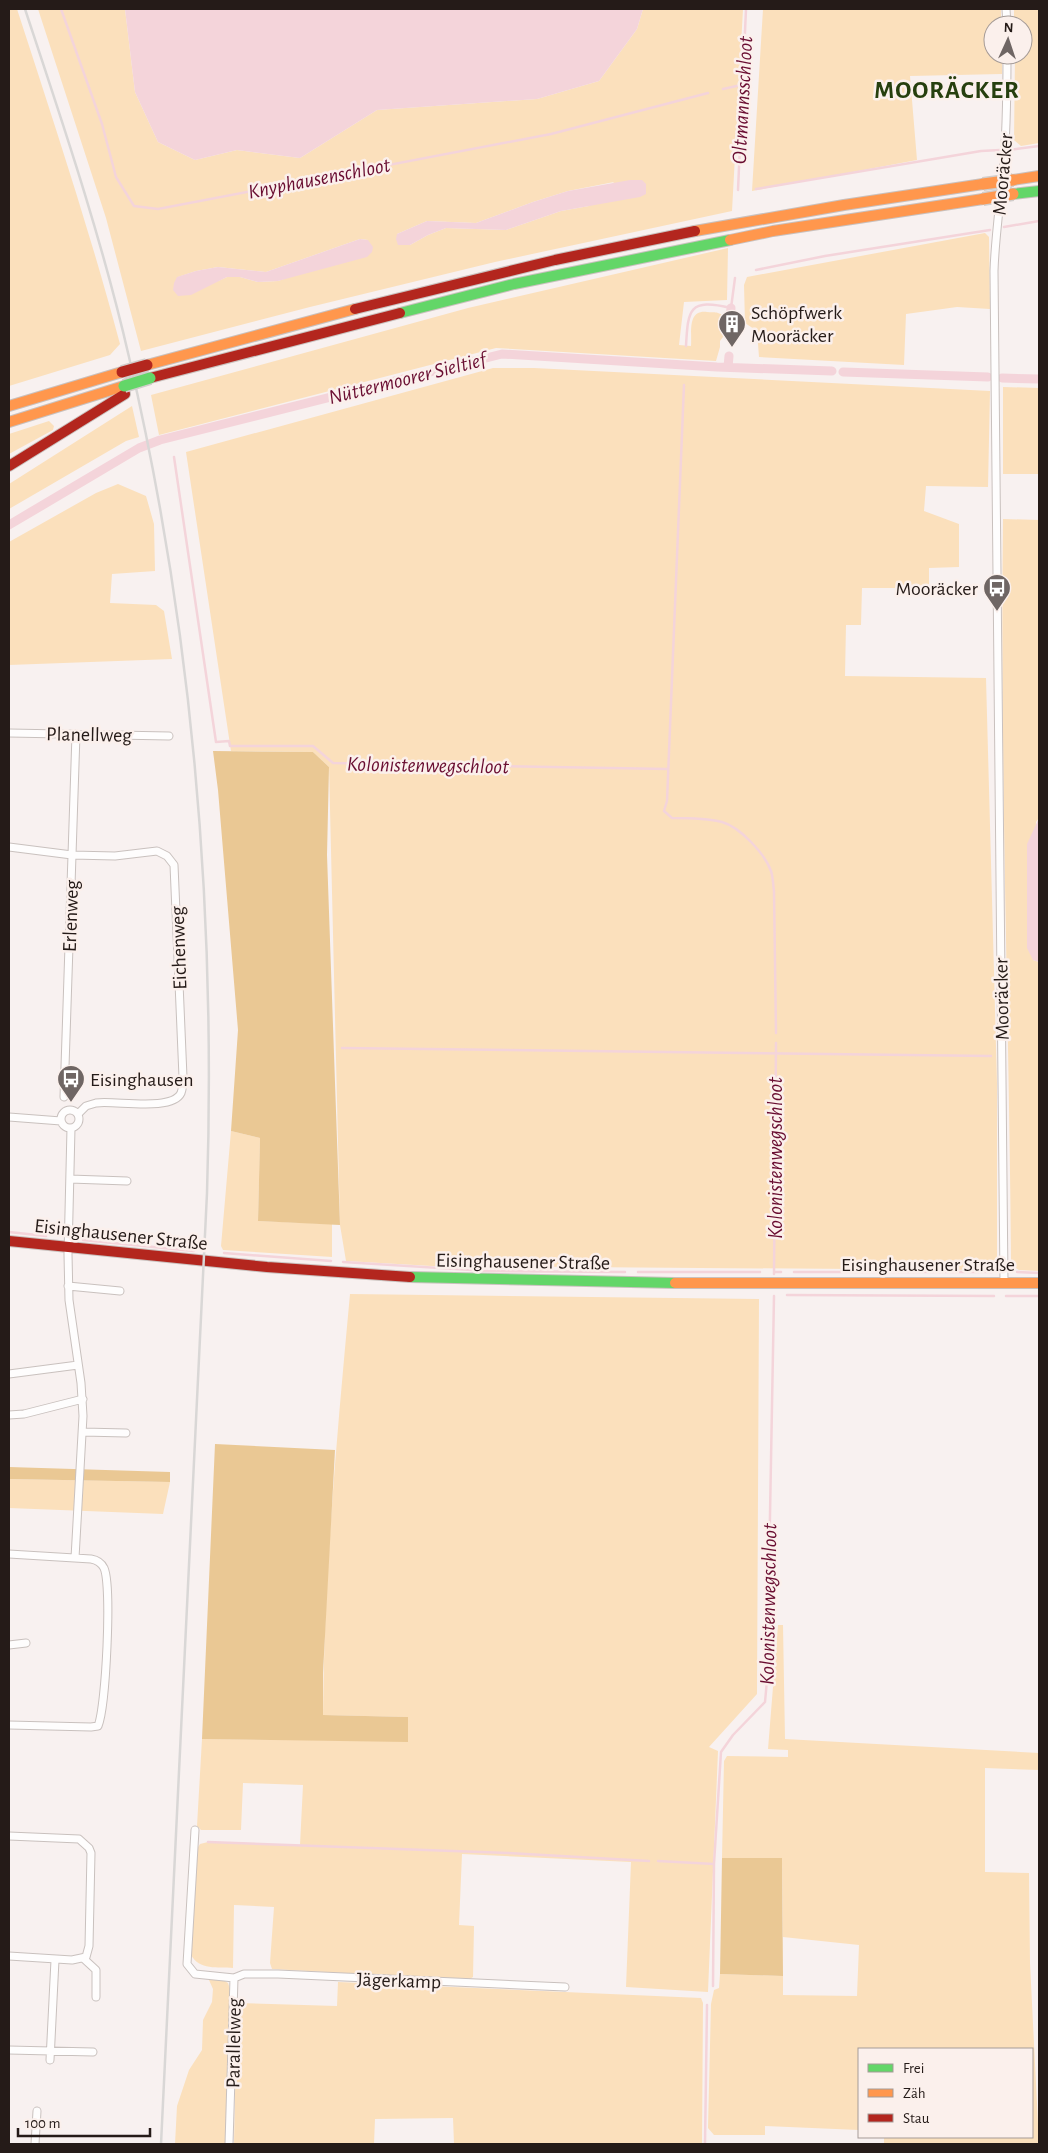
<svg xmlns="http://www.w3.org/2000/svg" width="1048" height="2153" font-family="'Alegreya Sans',sans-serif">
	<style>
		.green { fill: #fbe0bc; fill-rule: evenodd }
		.forest { fill: #eac894 }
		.water { fill: #f4d4da }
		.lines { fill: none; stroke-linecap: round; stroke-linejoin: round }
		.stream { stroke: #f4d4da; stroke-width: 2.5 }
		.canal { stroke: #f4d4da; stroke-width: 9 }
		.street-casing { stroke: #c9c1be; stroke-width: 9 }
		.fast-casing { stroke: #c9c1be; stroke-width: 12 }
		.slow-casing { stroke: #c9c1be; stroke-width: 12 }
		.jam-casing { stroke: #c9c1be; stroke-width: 12 }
		.street { stroke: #fefdfd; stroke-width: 7 }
		.fast { stroke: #63d668; stroke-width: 10 }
		.slow { stroke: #ff974d; stroke-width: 10 }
		.jam { stroke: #b3261e; stroke-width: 10 }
		.rail { stroke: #d9d7d6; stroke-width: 2.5 }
		.fast-bridge-casing { stroke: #d1cdcb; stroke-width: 14; stroke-linecap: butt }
		.slow-bridge-casing { stroke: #d1cdcb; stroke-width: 14; stroke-linecap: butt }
		.jam-bridge-casing { stroke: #d1cdcb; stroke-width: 14; stroke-linecap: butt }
		.fast-bridge { stroke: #63d668; stroke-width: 11 }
		.slow-bridge { stroke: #ff974d; stroke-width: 11 }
		.jam-bridge { stroke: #b3261e; stroke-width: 11 }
		.labels { text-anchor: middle; stroke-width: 5; stroke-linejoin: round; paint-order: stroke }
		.street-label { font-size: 20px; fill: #251b18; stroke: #fbf0ec }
		.poi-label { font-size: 20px; fill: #251b18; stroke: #fbf0ec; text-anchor: start }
		.water-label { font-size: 21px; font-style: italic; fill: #690d31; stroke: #fbf0ec }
		.district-label { font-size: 25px; font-weight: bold; letter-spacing: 1px; fill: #263f0e; stroke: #fbf0ec }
	</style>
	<rect width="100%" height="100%" fill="#f8f1f0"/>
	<path class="green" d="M9,9H17C53,120 90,231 120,344L110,355L9,386Z
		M38,9H125L135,92L158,142L195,160L237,150L300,158L377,110L537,99L599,81L637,29L643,9H743L732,211L495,262L310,307L141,351L106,218ZM614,182L589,206L561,211L506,230L446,228L428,235L410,245L398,244L397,234L427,221L476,223L533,202L568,191ZM360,239L368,240L300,273L278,281L258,282L240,277H227L218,281L178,277L196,271L218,267L266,272Z
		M763,9H1001V25H993V55H1002V74L910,76L917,160L752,191Z
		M1014,9H1039V143L1021,146L1014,140L1015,55H1023V25H1014Z
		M985,233L989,237L990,309L957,307L906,314L904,365L759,357L757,331L745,323L744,285L747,277Z
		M728,248L727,300L684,302L679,345L691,346C692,332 687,310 707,312C713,313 716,311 722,315L723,337L720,341V347L716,361L496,348L159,435L151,395L468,308Z
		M493,368H534L990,391L988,487L926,486L924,511L959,524V567L929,568V588H862L861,625H846L845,676L986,678L997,1083V1259L994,1266L988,1270L432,1266L346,1261L340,1225L329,767L313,752L231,751L186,452Z
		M1003,387L1039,388V474H1003Z
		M132,406L139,437L126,441L9,509V484Z
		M49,421L54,426L53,430L9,454V434Z
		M118,484L146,496L154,524L155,571L112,574L110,603L156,605L164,611L172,659L9,665V542L96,493Z
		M1003,519L1039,520V818L1036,822L1033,960L1039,962V1271L1019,1270L1014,1267L1011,1260C1009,1013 1000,766 1003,519Z
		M231,1131L260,1138L258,1221L332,1224V1257L223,1250L221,1246Z
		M350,1294L759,1299L757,1694L709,1747L718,1751L708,1992L626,1987L631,1862L462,1854L459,1925L474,1926L473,1977L468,1980L272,1969L270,1963L274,1907L234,1905L233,1968C218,1967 199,1970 191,1955L197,1849L200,1844L208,1842L300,1845L303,1785L243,1783L241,1830H201L197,1826L202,1739L408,1741V1717L323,1715C324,1575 337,1434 350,1294Z
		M9,1479L170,1482L163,1514L9,1508Z
		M778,1625H783L785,1739L1039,1753V1770L985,1768V1872L1029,1873L1030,1963L1039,2144H884V2137H1032V2049H859V2130L765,2126V2135H714L708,2128L711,2004L714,1990L719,1988L720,1974L783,1976V1995L857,1996L859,1945L783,1937L782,1858H722L724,1761L727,1756L788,1757V1750L768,1749Z
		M221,1979L228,1983L230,1989L226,2144H175L177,2106L189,2070L202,2050L203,2020L212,2002L213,1989L209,1980Z
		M338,1982L701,1998L703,2003L702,2144H454L453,2118L375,2119L374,2144H234L237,2003L337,2006Z"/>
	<path class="forest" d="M213,751L313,752L329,767L327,855L340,1225L258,1221L260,1138L231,1131L238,1030L218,790Z
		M215,1444L335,1450L323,1673V1715L408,1717V1742L202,1739Z
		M9,1467L170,1472V1482L9,1479Z
		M722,1858H782L783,1976L720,1974Z"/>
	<path class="water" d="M125,9H643L637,29L599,81L537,99L377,110L300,158L237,150L195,160L158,142L135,92Z
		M630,180H642L646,184V194L640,197L561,211L506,230L446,228L428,235L410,245H398L396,239L397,234L427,221L476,223L533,202L568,191Z
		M360,239L368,240L373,247L372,252L367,257L278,281L258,282L240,277H227L191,295L178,296L173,290L174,283L177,277L196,271L218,267L266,272Z
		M1039,818V962L1033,960L1027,948V844Z"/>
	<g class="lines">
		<path class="stream" d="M61,9L102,124L116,177L134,206L158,209L551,134L708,93
			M723,89L741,85
			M1009,150L1039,146
			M756,189L981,151L1000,150
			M738,190L746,9
			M1004,227L1039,221
			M756,270L825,256L990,230
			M686,346C688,309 689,298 731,308L735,278
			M684,385L667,801L664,811L672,818C688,818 706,818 722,822C740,827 765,854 771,871C773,877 773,884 774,891L776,1033
			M174,457L216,742L229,741L230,746H313L333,763L668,769
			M342,1048L991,1056
			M9,1232L46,1236
			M83,1240L194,1251
			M224,1253L331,1261
			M343,1262L488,1271L625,1272
			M638,1272H760
			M774,1272H781
			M794,1272H992
			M1017,1272L1039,1273
			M774,1274L776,1043
			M787,1295L994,1296
			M1006,1296H1039
			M208,1842L508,1853L649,1861
			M658,1861L714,1864
			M713,1986L714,1864L721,1752L733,1735L765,1702L767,1680L774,1296
			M705,2144L707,2005"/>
		<path class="canal" d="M729,331L731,308
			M728,367L729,356
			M843,372L988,377
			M1002,378L1039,379
			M9,525L139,448L160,440L502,354L717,367L832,371"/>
		<defs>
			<path id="street" d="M1006,9L1007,25
				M9,733L169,736
				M9,847L72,855L115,856L157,851L167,856L174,865L183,1077C183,1082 183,1088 181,1093C172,1112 114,1100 96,1103L86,1106L78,1114
				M64,1097L76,734
				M61 1119a9 9 0 1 1 18 0a9 9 0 1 1-18 0Z
				M9,1117L61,1121
				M71,1128L68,1254L69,1300L81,1383L83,1416L75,1558
				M70,1179L127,1181
				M1004,1283L994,271C995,238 1000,205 1003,171C1007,132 1007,94 1007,55
				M68,1286L120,1291
				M9,1374L78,1365
				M9,1415L24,1414L83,1399
				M83,1432L126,1433
				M9,1554L91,1559C97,1560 101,1562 104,1568C112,1586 106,1706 98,1726L91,1727L9,1725
				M9,1645L26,1643
				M195,1830L187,1964L195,1974L234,1978L229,2144
				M9,1836L79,1839L89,1848L91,1853L89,1946L86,1957L72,1960L9,1956
				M83,1958L96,1970V1997
				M234,1978L244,1974H278L565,1987
				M9,2050L93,2052
				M50,2060L55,1960
				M35,2144L37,2111"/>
			<path id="fast" d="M1013,194L1039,191
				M400,313L514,284L730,240
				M410,1277L675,1283"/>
			<path id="slow" d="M1013,180L1039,176
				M695,231L844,205L983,184
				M730,240L773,231L983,199
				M147,365L355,309
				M9,406L122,372
				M9,422L124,386
				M675,1283H1039"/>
			<path id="jam" d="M355,309L555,260L695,231
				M150,378L400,313
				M9,466L125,394
				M9,1241L267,1267L410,1277"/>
		</defs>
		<use href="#street" class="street-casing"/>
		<use href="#fast" class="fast-casing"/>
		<use href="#slow" class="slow-casing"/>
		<use href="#jam" class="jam-casing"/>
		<use href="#street" class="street"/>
		<use href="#fast" class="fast"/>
		<use href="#slow" class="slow"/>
		<use href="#jam" class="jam"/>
		<path class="rail" d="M25,9C63,124 102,239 129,357C193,632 216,912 207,1193L161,2144"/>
		<defs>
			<path id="fast-bridge" d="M124,386L150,378"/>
			<path id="slow-bridge" d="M983,184L1013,180
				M983,199L1013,194"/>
			<path id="jam-bridge" d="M122,372L147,365"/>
		</defs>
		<use href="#fast-bridge" class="fast-bridge-casing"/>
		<use href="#slow-bridge" class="slow-bridge-casing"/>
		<use href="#jam-bridge" class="jam-bridge-casing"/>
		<use href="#fast-bridge" class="fast-bridge"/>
		<use href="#slow-bridge" class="slow-bridge"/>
		<use href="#jam-bridge" class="jam-bridge"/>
	</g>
	<defs>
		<symbol id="building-pin" viewBox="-11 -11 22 30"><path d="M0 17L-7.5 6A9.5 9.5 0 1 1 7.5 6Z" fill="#6f6664" stroke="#fbf0ec"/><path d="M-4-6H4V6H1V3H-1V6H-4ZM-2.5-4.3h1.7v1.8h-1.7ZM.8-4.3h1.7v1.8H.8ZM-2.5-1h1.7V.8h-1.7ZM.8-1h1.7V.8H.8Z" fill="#fff"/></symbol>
		<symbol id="bus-pin" viewBox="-11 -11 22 30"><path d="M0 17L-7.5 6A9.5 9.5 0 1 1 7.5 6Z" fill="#6f6664" stroke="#fbf0ec"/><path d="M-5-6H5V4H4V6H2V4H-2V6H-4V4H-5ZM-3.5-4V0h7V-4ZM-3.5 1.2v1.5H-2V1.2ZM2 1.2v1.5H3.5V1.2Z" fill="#fff"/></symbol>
	</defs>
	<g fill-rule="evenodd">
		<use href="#building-pin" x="716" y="308" width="32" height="43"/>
		<use href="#bus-pin" x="981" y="572" width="32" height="43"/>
		<use href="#bus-pin" x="55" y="1063" width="32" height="43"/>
	</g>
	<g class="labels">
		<g class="street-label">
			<text transform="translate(1002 174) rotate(-85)" y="7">Mooräcker</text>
			<text transform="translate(89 734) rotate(1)" y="7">Planellweg</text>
			<text transform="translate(70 916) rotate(-88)" y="7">Erlenweg</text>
			<text transform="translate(178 948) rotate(-92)" y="7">Eichenweg</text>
			<text transform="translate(1001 999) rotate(-91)" y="7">Mooräcker</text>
			<text transform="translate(121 1234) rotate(6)" y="7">Eisinghausener Straße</text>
			<text transform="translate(523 1261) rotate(1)" y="7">Eisinghausener Straße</text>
			<text x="928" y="1271">Eisinghausener Straße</text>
			<text transform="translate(399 1980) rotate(2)" y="7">Jägerkamp</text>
			<text transform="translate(233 2043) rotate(-89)" y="7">Parallelweg</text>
		</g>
		<g class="poi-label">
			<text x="751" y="319">Schöpfwerk<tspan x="751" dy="23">Mooräcker</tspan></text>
			<text x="978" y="595" text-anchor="end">Mooräcker</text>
			<text x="90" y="1086">Eisinghausen</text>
		</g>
		<g class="water-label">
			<text transform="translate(742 100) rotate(-87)" y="7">Oltmannsschloot</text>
			<text transform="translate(319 178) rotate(-11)" y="7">Knyphausenschloot</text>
			<text transform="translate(407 378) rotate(-14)" y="7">Nüttermoorer Sieltief</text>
			<text transform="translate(428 765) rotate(1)" y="7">Kolonistenwegschloot</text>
			<text transform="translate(775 1158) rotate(-90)" y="7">Kolonistenwegschloot</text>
			<text transform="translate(768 1604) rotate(-89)" y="7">Kolonistenwegschloot</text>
		</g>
		<g class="district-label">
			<text x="947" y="98">MOORÄCKER</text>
		</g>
	</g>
	<rect width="1048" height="2153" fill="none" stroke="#251b18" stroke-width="20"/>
	<rect x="858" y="2048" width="175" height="90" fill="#fbf0ec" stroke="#a59b97"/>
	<rect x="868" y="2064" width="25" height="8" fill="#63d668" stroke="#a59b97"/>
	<text x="903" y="2073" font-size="15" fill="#251b18">Frei</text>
	<rect x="868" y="2089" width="25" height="8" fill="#ff974d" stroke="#a59b97"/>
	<text x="903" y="2098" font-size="15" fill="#251b18">Zäh</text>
	<rect x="868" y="2114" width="25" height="8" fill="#b3261e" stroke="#a59b97"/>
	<text x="903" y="2123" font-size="15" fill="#251b18">Stau</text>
	<g transform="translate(1008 40) rotate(3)"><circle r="24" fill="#fbf0ec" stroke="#a59b97"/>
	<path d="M0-4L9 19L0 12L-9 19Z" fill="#6f6664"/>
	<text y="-8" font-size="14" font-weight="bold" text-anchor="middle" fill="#251b18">N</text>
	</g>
	<path d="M18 2128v8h132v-8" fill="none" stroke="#251b18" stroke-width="2.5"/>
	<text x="25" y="2128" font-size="15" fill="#251b18" stroke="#fbf0ec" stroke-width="4" paint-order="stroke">100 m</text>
</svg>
